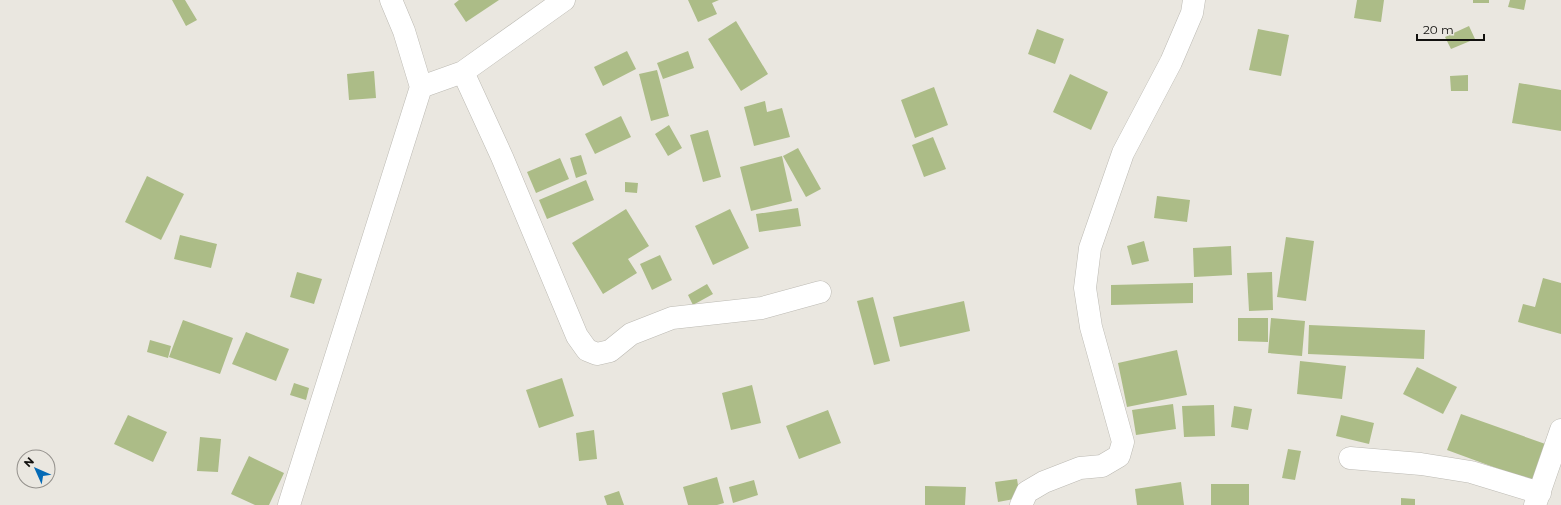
<svg xmlns="http://www.w3.org/2000/svg" width="1561" height="505" font-family="Montserrat,sans-serif">
	<style>
		.building { fill: #acbc87 }
		.lines { fill: none; stroke-linecap: round; stroke-linejoin: round }
		.minor-casing { stroke: #bcbab3; stroke-width: 23 }
		.minor { stroke: #fff; stroke-width: 22 }
	</style>
	<rect width="100%" height="100%" fill="#eae7e0"/>
	<path class="building" d="M172,0H185L197,20L186,26Z
		M459,0H499L466,22L454,4Z
		M688,0H719L712,3L717,14L698,22Z
		M1357,0H1384L1381,22L1354,18Z
		M1473,0H1489V3H1473Z
		M1510,0H1526L1524,10L1508,7Z
		M736,21L768,74L741,91L708,39Z
		M1469,26L1475,39L1451,49L1445,37Z
		M1037,29L1064,39L1055,64L1028,54Z
		M1258,29L1289,35L1281,76L1249,70Z
		M627,51L636,69L603,86L594,67Z
		M688,51L694,68L663,79L657,63Z
		M657,70L669,116L651,121L639,74Z
		M374,71L376,98L349,100L347,74Z
		M1070,74L1108,92L1091,130L1053,112Z
		M1468,75V91H1451L1450,76Z
		M1519,83L1561,90V131L1512,123Z
		M934,87L948,125L915,138L901,100Z
		M765,101L767,112L782,108L790,137L754,146L744,107Z
		M621,116L631,137L595,154L585,134Z
		M669,125L682,148L668,156L655,134Z
		M708,130L721,177L703,182L690,135Z
		M933,137L946,169L924,177L912,145Z
		M798,148L821,189L806,197L783,156Z
		M581,155L587,174L576,178L570,158Z
		M782,156L792,201L751,211L740,167Z
		M560,158L569,179L536,193L527,172Z
		M147,176L184,194L161,240L125,222Z
		M586,180L594,200L547,219L539,200Z
		M625,182L638,183L637,193L625,192Z
		M1157,196L1190,200L1187,222L1154,218Z
		M798,208L801,226L759,232L756,214Z
		M626,209L649,246L628,259L637,273L603,294L572,243Z
		M730,209L749,248L713,265L695,226Z
		M180,235L217,244L211,268L174,259Z
		M1286,237L1314,241L1306,301L1277,297Z
		M1144,241L1149,261L1132,265L1127,246Z
		M1231,246L1232,275L1194,277L1193,248Z
		M660,255L672,280L652,290L640,264Z
		M297,272L322,279L314,304L290,297Z
		M1272,272L1273,310L1249,311L1247,273Z
		M1543,278L1561,283V334L1518,322L1523,304L1535,307Z
		M1193,283V303L1111,305V285Z
		M707,284L713,294L693,305L688,295Z
		M873,297L890,361L874,365L857,301Z
		M964,301L970,331L900,347L893,317Z
		M1238,318H1268V342L1238,341Z
		M1271,318L1305,321L1302,356L1268,353Z
		M183,320L233,338L220,374L169,357Z
		M1309,325L1425,330L1424,359L1308,354Z
		M246,332L289,349L276,381L232,364Z
		M150,340L171,346L168,358L147,352Z
		M1177,350L1187,395L1127,407L1118,363Z
		M1300,361L1346,366L1342,399L1297,394Z
		M1417,367L1457,387L1443,414L1403,394Z
		M562,378L574,416L539,428L526,390Z
		M294,383L309,388L306,400L290,395Z
		M752,385L761,423L731,430L722,393Z
		M1173,404L1176,429L1136,435L1132,410Z
		M1214,405L1215,436L1184,437L1182,406Z
		M1234,406L1252,409L1248,430L1231,427Z
		M828,410L841,443L799,459L786,426Z
		M1461,414L1551,446L1537,483L1447,450Z
		M128,415L167,432L153,462L114,444Z
		M1341,415L1374,423L1369,444L1336,436Z
		M594,430L597,459L579,461L576,433Z
		M200,437L221,439L218,472L197,471Z
		M1288,449L1301,451L1295,480L1282,478Z
		M249,456L284,473L269,505H255L231,494Z
		M717,477L724,503L717,505H688L683,487Z
		M1017,479L1020,498L998,502L995,482Z
		M754,480L758,495L733,503L729,487Z
		M1181,482L1184,505H1137L1135,489Z
		M1211,484H1249V505H1211Z
		M925,486L966,487L965,505H925Z
		M619,491L624,505H607L604,496Z
		M1401,498L1415,499V505H1401Z"/>
	<g class="lines">
		<defs>
			<path id="minor" d="M463,72L502,157L577,336L587,350L597,354L610,351L631,334L672,318L762,308L820,292
				M421,87L463,72L564,0
				M1350,458L1421,464L1471,472L1540,493
				M289,505L421,87L404,31L391,0
				M1021,505L1027,492L1044,482L1080,468L1102,466L1119,456L1123,442L1091,327L1085,288L1090,248L1123,153L1171,62L1192,13L1194,0
				M1535,505L1561,430"/>
		</defs>
		<use href="#minor" class="minor-casing"/>
		<use href="#minor" class="minor"/>
	</g>
	<g transform="translate(36 469) rotate(315)"><circle r="19" fill="#eae7e0" stroke="#94918c"/>
	<path d="M0-3L7 15L0 10L-7 15Z" fill="#046ab6"/>
	<text y="-6" font-size="11" font-weight="bold" text-anchor="middle" fill="#12110f">N</text>
	</g>
	<path d="M1417 34v6h67v-6" fill="none" stroke="#12110f" stroke-width="2"/>
	<text x="1423" y="34" font-size="12" fill="#12110f" stroke="#eae7e0" stroke-width="3" paint-order="stroke">20 m</text>
</svg>
